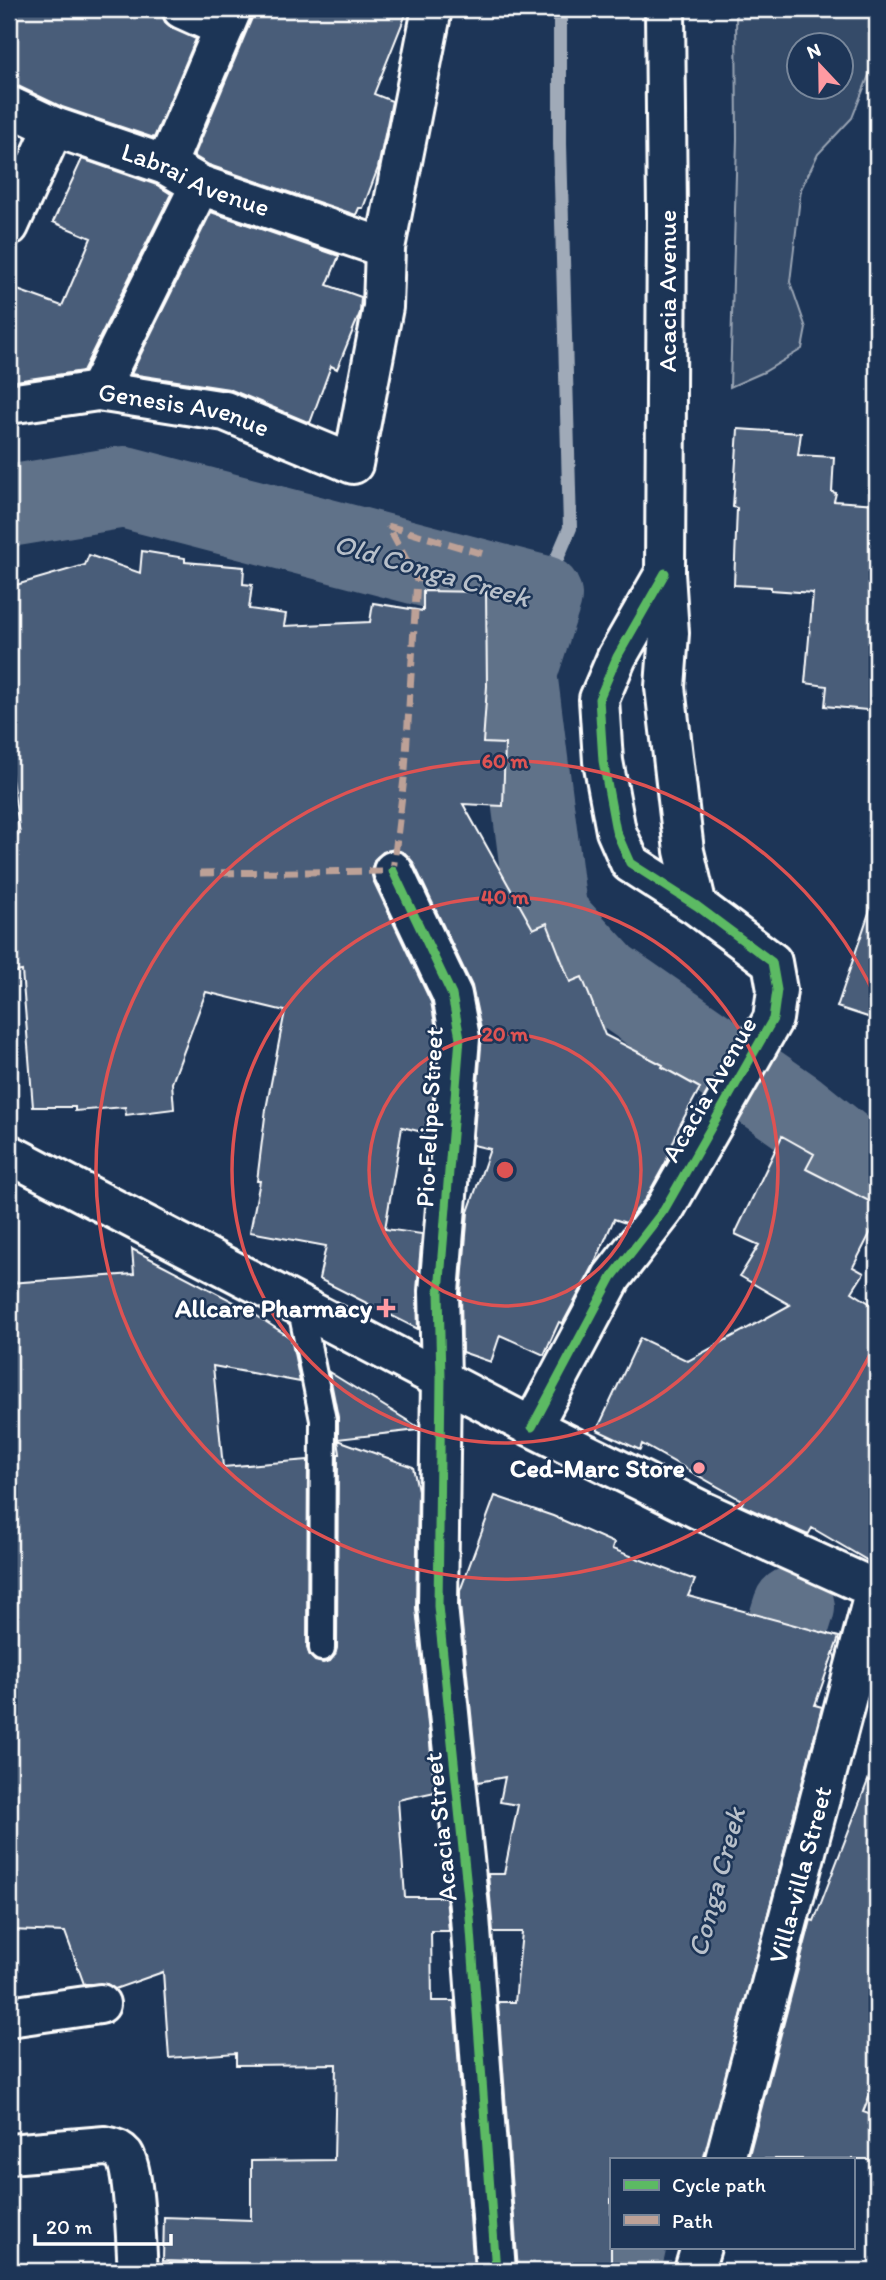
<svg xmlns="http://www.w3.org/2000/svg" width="886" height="2280" font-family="Itim,sans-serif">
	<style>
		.green { fill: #364b69; stroke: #9aa5b4; stroke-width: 2; fill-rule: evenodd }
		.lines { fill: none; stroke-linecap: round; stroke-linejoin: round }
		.stream { stroke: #a0aab8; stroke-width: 14 }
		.river { stroke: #617289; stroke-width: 82 }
		.building { fill: #4a5d79; stroke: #fff; stroke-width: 2 }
		.lane-casing { stroke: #fff; stroke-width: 30 }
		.street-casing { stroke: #fff; stroke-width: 44 }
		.secondary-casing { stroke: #fff; stroke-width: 44 }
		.lane { stroke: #1d3557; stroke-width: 24 }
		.street { stroke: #1d3557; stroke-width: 38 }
		.secondary { stroke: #1d3557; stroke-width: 38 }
		.quiet { stroke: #bda197; stroke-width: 7; stroke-dasharray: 14 7; stroke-linecap: butt }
		.cycleway-casing { stroke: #1d3557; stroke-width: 13 }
		.cycleway { stroke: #5cba63; stroke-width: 9 }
		.ring { fill: none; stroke: #de5353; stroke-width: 3.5 }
		.poi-dot { fill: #ff9aa2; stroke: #1d3557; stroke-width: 2.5 }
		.labels { text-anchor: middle; stroke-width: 5; stroke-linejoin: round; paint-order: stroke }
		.street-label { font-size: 26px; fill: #fff; stroke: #1d3557 }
		.poi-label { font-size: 26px; font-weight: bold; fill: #fff; stroke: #1d3557; text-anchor: end }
		.water-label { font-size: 28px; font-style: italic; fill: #b8c0ca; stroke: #1d3557 }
		.centre { fill: #de5353; stroke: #1d3557; stroke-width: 3.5 }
		.ring-label { font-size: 21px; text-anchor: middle; font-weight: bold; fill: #de5353; stroke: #1d3557; stroke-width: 5; stroke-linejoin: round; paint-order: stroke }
	</style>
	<rect width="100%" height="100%" fill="#1d3557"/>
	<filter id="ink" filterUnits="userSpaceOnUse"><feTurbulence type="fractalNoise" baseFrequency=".0143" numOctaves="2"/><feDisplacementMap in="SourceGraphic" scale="14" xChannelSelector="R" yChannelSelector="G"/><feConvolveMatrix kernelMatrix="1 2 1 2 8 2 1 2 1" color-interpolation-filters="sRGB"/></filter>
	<g filter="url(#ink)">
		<path class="green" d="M736,9H877V55L852,118L818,154L801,189L790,282L806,328L802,349L764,372L730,387L737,139ZM798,46H840V88H798Z"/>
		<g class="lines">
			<path class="stream" d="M541,596L570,528L560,144V9"/>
			<path class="river" d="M9,506L124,487L541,596L516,673L547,916L605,979L796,1112L877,1177
				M755,1731L794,1607
				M618,2271L625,2247"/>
		</g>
		<path class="building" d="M9,9H161L165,22L173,29L196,39L154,138L62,107L18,86L9,84Z
			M253,9H408L374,94L392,101L378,168L363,208H359L356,215L209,165L194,156L252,18Z
			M82,159L157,185L171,194L83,371L9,382V287L62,306L91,238L53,222Z
			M211,212L339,256L327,285L361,297L360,313L337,369L331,366L310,423L229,389L131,374Z
			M738,429L801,433L798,455L834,457L832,492L836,493L834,501L877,504V711L825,706L827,686L805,683L813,593L771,590V587L734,585L737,508L733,507Z
			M142,551L185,558V562L244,567L243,584L252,585L249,609L286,614L284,626L370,622L373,603L423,611V591L486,592L487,686L483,743L505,744L503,806L463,804L533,929L547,923L570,982L582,977L605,1035L663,1065L662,1067L700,1088L679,1127L666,1162L646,1198L626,1223L614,1219L595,1263L563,1323L559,1322L544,1355L500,1335L491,1362L462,1352L461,1293L468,1212L490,1149L473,1145L482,1034L472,986L413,862L405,853L394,849L383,852L375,859L371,870L373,880L431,1002L438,1039L430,1134L402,1127L385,1229L422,1234L417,1290L418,1329L319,1279L326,1246L250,1232L260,1181H257L266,1109L285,1011L206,992L172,1083L174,1109L126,1115L125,1107L75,1111V1107H33L22,971L9,973V836L20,834L9,759V587L85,565L89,555L140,573Z
			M871,907L877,908V1020L837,1007Z
			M782,1136L814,1154L806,1169L877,1205V1220L853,1267L864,1273L852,1292L877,1308V1566L812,1528L808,1535L741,1505L743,1501L642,1444L640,1450L597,1430L640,1338L688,1361L790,1305L740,1276L759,1245L735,1234Z
			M132,1249L240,1305L291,1338L300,1382L213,1366L223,1467L308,1460L307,1648L310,1656L315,1661L323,1663L330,1661L335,1655L337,1648L338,1454H340L338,1440L413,1467L418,1490L416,1608L435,1792L398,1800L405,1897H446L449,1931H431L432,2001H454L474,2271H256V2264L163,2261L164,2217L251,2220V2161L334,2160L336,2064L236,2065V2053L169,2058L163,1972L115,1989L107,1984H84L65,1932L9,1930V1283L134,1274Z
			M329,1372L418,1427V1430L338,1439V1417Z
			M495,1496L553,1516L614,1543L612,1549L695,1580L688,1596L839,1637L815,1705L822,1707L704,2159H611V2271H518L498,2002H515L522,1932H493L488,1874H504L518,1805L500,1802L505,1777L478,1782L460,1605V1591Z
			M874,1765L877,1766V2077L863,2112L877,2117V2159H748L811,1920L814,1921Z"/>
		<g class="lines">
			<defs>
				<path id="lane" d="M300,1305L323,1420L322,1648"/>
				<g id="street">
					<path d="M182,9L224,28"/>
					<path id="s1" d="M9,106L54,127L166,165L200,185L385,248"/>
					<path d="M166,165L232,9"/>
					<path d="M9,226L54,127"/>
					<path d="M98,391L200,185"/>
					<path id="s2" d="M9,404L98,391L225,411L353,464L383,307L385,248L432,9"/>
					<path d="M393,871L452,995L460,1038L439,1292L441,1378L438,1606L470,1917L496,2271"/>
					<path d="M9,2017L100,2004"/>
					<path d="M9,2154L105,2146C112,2147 119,2149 124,2155C135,2172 136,2247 138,2271"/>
					<path id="s3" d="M725,2159L875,1590"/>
					<path d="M694,2271L701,2247"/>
				</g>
				<path id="secondary" d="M665,9L667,214L665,573L669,633L665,687L684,851L697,906
					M9,1154L532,1427L700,1510L877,1590
					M532,1427L612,1277L664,1210L773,1019L777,990L772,962L697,906L630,863L616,831L603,761L599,699L617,657L665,573"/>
			</defs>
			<use href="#lane" class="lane-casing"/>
			<use href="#street" class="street-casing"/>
			<use href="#secondary" class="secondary-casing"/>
			<use href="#lane" class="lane"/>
			<use href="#street" class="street"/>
			<use href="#secondary" class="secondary"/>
			<path class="quiet" d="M388,526L487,555
				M200,873L393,871L405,770L417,580L388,526"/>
			<defs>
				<path id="cycleway" d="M393,871L452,995L460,1038L439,1292L441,1378L438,1606L470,1917L496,2271
					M532,1427L612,1277L664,1210L773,1019L777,990L772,962L697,906L630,863L616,831L603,761L599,699L617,657L665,573"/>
			</defs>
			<use href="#cycleway" class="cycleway-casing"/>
			<use href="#cycleway" class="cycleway"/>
		</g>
	</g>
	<g class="ring">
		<circle cx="505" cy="1170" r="136"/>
		<circle cx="505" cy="1170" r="273"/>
		<path d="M877 1340A409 409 0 1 1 877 1000"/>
	</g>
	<g class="poi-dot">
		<path d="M382.5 1297.5h7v7h7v7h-7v7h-7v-7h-7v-7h7z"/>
		<circle cx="699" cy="1468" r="7"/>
	</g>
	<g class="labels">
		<g class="street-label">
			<text dy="9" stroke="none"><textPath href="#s1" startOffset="201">Labrai Avenue</textPath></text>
			<text transform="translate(667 291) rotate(-90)" y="9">Acacia Avenue</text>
			<text dy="9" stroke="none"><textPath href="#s2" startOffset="178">Genesis Avenue</textPath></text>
			<text transform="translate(709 1089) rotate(-60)" y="9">Acacia Avenue</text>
			<text transform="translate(429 1117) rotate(-87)" y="9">Pio Felipe Street</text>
			<text transform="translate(440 1827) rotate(-96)" y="9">Acacia Street</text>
			<text dy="9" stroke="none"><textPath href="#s3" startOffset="294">Villa-villa Street</textPath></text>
		</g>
		<g class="poi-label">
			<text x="372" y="1317">Allcare Pharmacy</text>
			<text x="685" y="1477">Ced-Marc Store</text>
		</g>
		<g class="water-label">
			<text transform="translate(432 570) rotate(16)" y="10">Old Conga Creek</text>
			<text transform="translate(716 1882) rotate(-75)" y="10">Conga Creek</text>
		</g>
	</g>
	<circle cx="505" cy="1170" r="10" class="centre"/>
	<g class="ring-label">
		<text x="505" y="768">60 m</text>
		<text x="505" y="904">40 m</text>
		<text x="505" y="1041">20 m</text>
	</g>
	<rect width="886" height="2280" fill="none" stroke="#1d3557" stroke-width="35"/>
	<rect x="18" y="18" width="851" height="2245" fill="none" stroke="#fff" stroke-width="2.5" filter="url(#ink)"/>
	<rect x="610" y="2158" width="245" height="91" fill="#1d3557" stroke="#77869a" stroke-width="2"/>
	<rect x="624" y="2180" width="35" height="10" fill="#5cba63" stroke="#77869a" stroke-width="2"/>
	<text x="672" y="2192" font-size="21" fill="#ffffff">Cycle path</text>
	<rect x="624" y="2215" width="35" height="10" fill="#bda197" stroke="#77869a" stroke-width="2"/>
	<text x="672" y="2228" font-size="21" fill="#ffffff">Path</text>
	<g transform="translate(820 66) rotate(338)"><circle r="33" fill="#1d3557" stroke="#77869a" stroke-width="2"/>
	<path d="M0-5L12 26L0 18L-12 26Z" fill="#ff9aa2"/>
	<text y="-10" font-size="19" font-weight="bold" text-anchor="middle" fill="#ffffff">N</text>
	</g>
	<path d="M35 2234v10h136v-10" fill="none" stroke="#ffffff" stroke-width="3.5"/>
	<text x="46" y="2234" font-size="21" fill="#ffffff" stroke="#1d3557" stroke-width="5" paint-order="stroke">20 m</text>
</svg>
